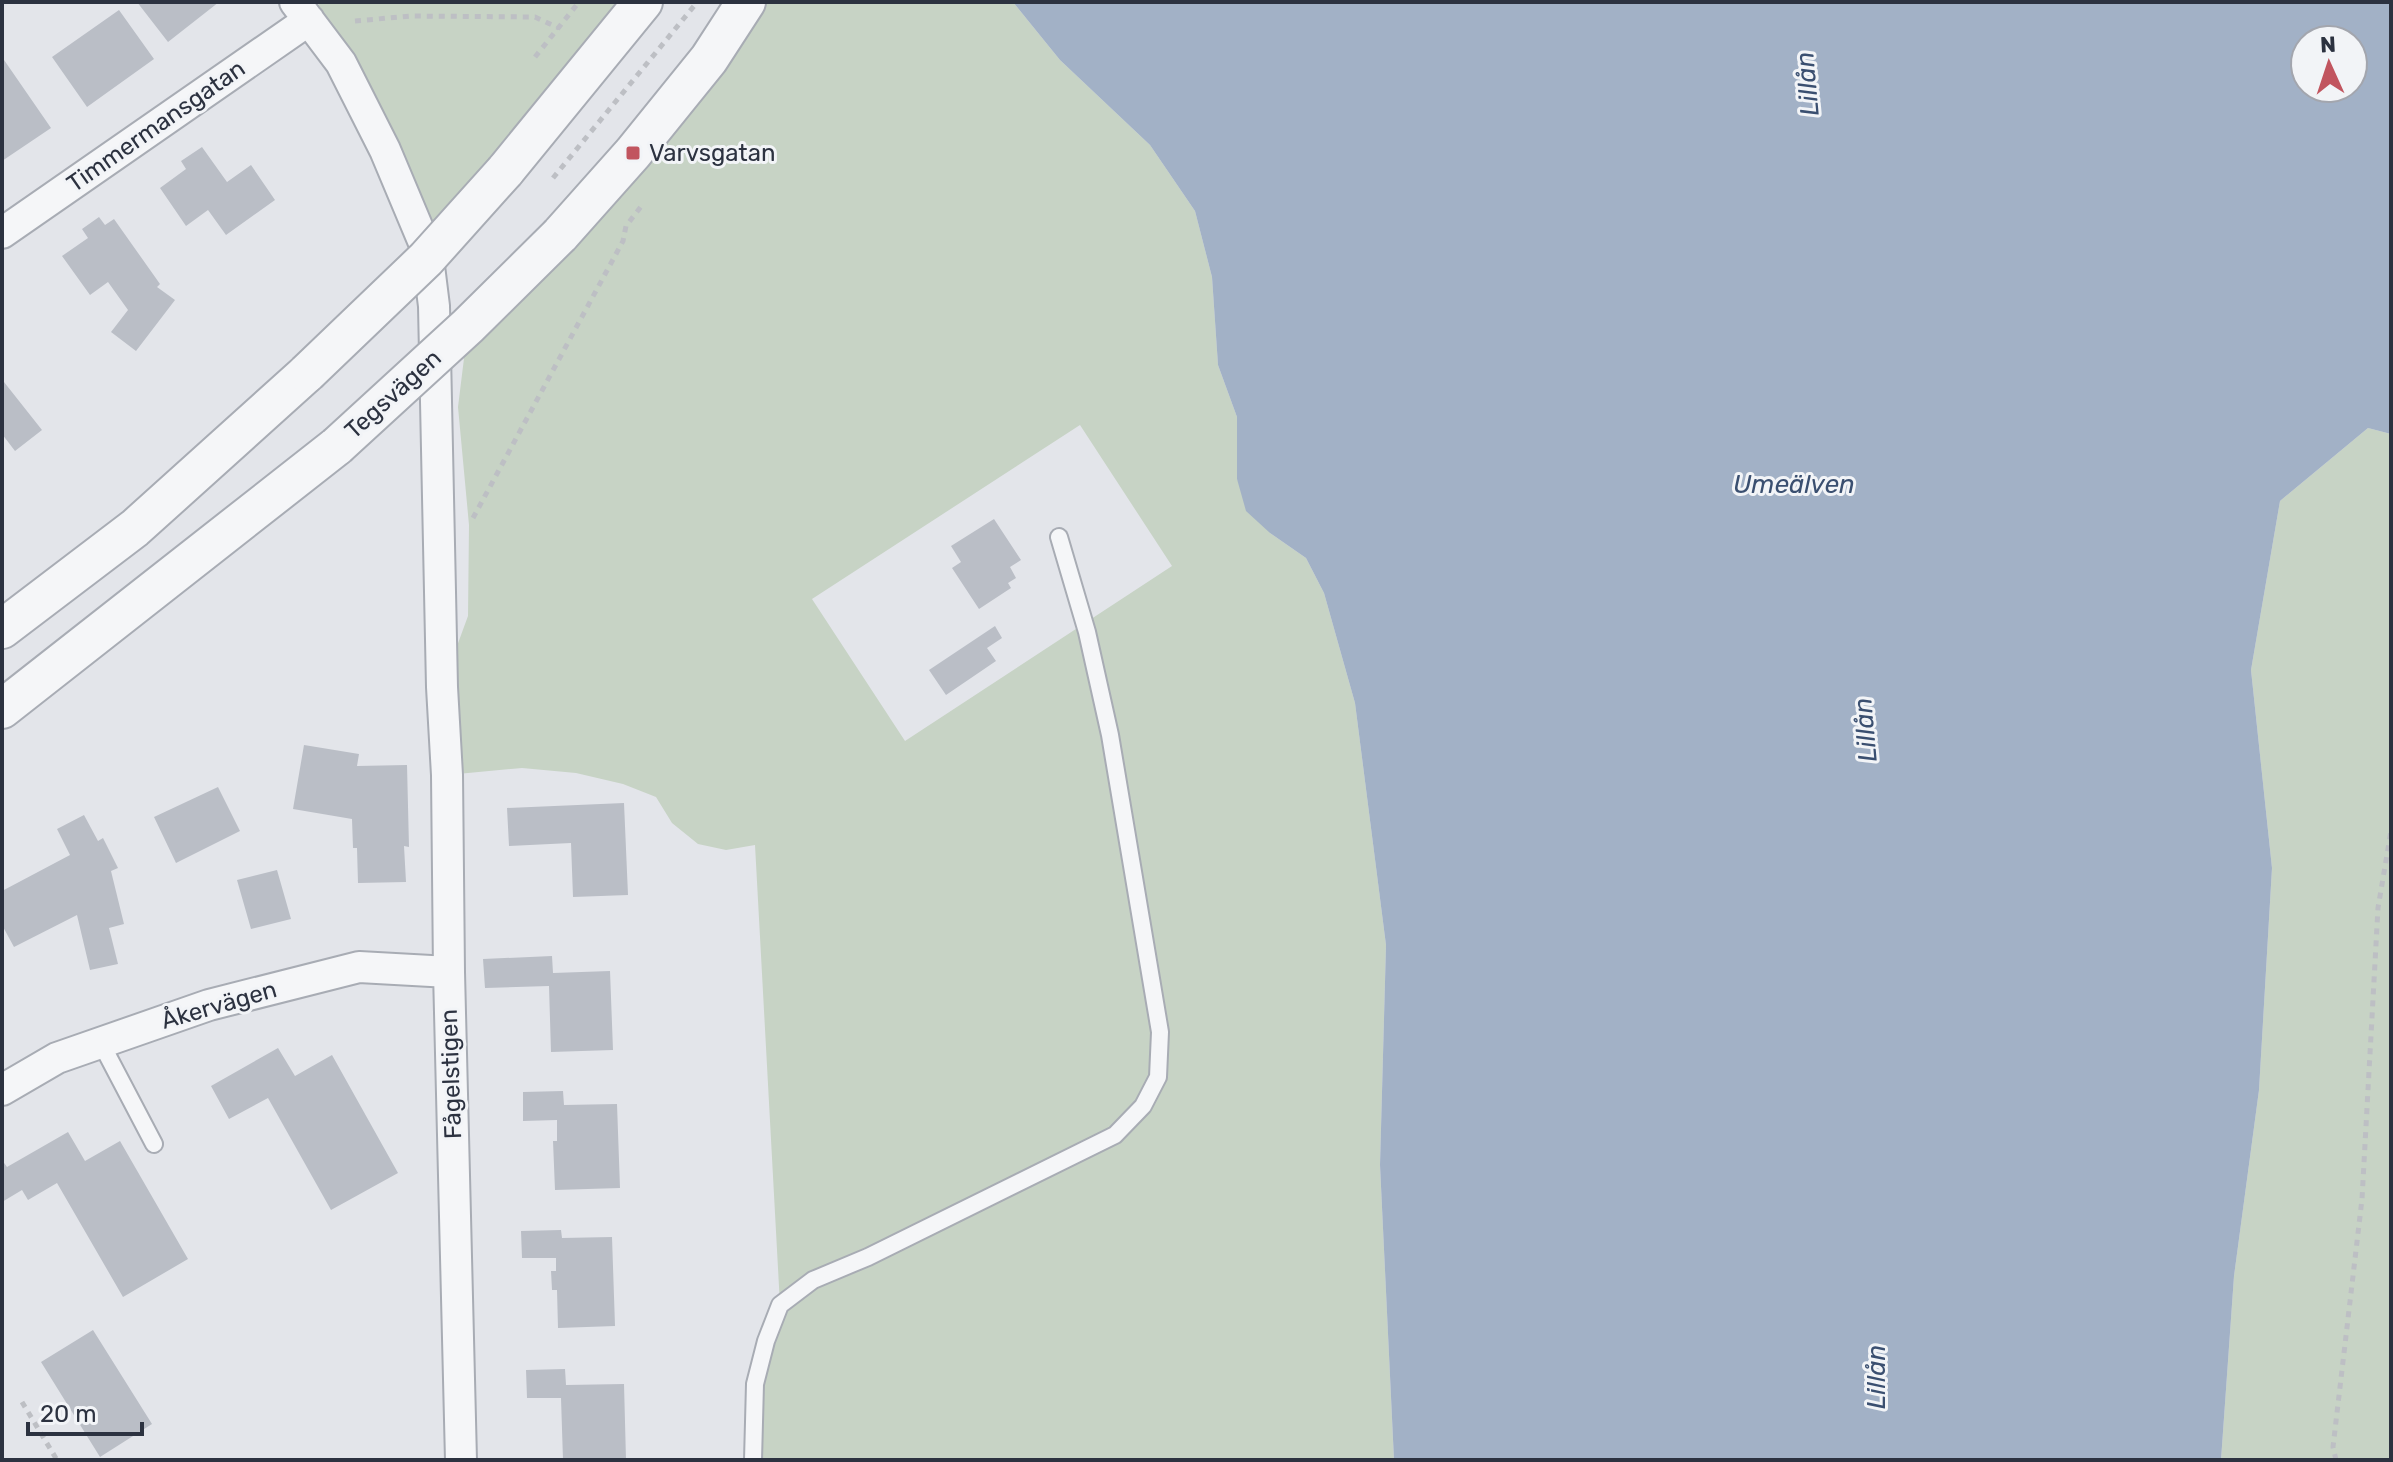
<svg xmlns="http://www.w3.org/2000/svg" width="2393" height="1462" font-family="Rubik,sans-serif">
	<style>
		.green { fill: #c7d3c5; fill-rule: evenodd }
		.water { fill: #a2b1c6; fill-rule: evenodd }
		.building { fill: #babec6 }
		.lines { fill: none; stroke-linecap: round; stroke-linejoin: round }
		.service-casing { stroke: #a8acb4; stroke-width: 20 }
		.minor-casing { stroke: #a8acb4; stroke-width: 34 }
		.tertiary-casing { stroke: #a8acb4; stroke-width: 42 }
		.path { stroke: #bdbfc4; stroke-width: 5; stroke-dasharray: 6 6; stroke-linecap: butt }
		.service { stroke: #f5f6f8; stroke-width: 16 }
		.minor { stroke: #f5f6f8; stroke-width: 30 }
		.tertiary { stroke: #f5f6f8; stroke-width: 38 }
		.tertiary-bridge-casing { stroke: #a8acb4; stroke-width: 42; stroke-linecap: butt }
		.tertiary-bridge { stroke: #f5f6f8; stroke-width: 38 }
		.poi-dot { fill: #c1555f; stroke: #f2f4f7; stroke-width: 3 }
		.labels { text-anchor: middle; stroke-width: 6; stroke-linejoin: round; paint-order: stroke }
		.street-label { font-size: 24px; fill: #2c3240; stroke: #f2f4f7 }
		.poi-label { font-size: 24px; fill: #2c3240; stroke: #f2f4f7; text-anchor: start }
		.water-label { font-size: 26px; font-style: italic; fill: #3a4f70; stroke: #f2f4f7 }
	</style>
	<rect width="100%" height="100%" fill="#e3e5ea"/>
	<path class="green" d="M320,2H643L426,259L309,20Z
		M746,2H1013L1060,60L1150,145L1195,211L1212,277L1218,365L1237,417V479L1270,533L1306,558L1324,593L1355,703L1386,945L1380,1165L1394,1460H753L755,1384L780,1305L755,845L726,850L698,844L672,823L656,797L623,784L576,773L522,768L447,775L442,687L468,616L469,525L458,407L468,326ZM1080,425L1172,566L905,741L812,599Z
		M2368,428L2391,434V1460H2221L2234,1276L2259,1090L2272,868L2251,670L2280,501Z"/>
	<path class="water" d="M1013,2H2391V434L2368,428L2280,501L2251,670L2272,868L2259,1090L2234,1276L2221,1460H1394L1380,1165L1386,945L1355,703L1324,593L1306,558L1270,533L1246,511L1237,479V417L1218,365L1212,277L1195,211L1150,145L1060,60ZM2305,40H2353V88H2305Z"/>
	<path class="building" d="M137,2H219L168,42Z
		M119,10L154,59L87,107L52,57Z
		M2,57L51,128L2,161Z
		M202,147L227,182L251,165L275,200L226,235L208,210L186,226L160,188L186,169L181,161Z
		M99,217L105,225L114,219L160,284L157,287L175,300L136,351L111,332L128,310L108,282L90,295L62,256L88,238L82,229Z
		M4,382L42,430L15,451L2,434V384Z
		M994,519L1021,560L1010,567L1016,578L1008,583L1011,588L979,609L952,568L961,562L951,546Z
		M995,626L1002,638L987,648L996,661L946,695L929,670Z
		M304,745L359,754L357,766L407,765L409,847L404,846L406,882L358,883L357,848H353L352,819L293,809Z
		M218,787L240,831L176,863L154,817Z
		M624,803L628,895L573,897L571,843L509,846L507,808Z
		M84,815L98,841L103,838L118,868L111,871L124,924L109,928L118,964L90,970L77,915L14,947L2,925V891L70,855L57,829Z
		M277,870L291,919L251,929L237,880Z
		M552,956L553,973L610,971L613,1050L551,1052L549,986L485,988L483,959Z
		M278,1048L295,1076L332,1055L398,1173L331,1210L268,1098L229,1119L211,1086Z
		M563,1091L564,1105L617,1104L620,1188L555,1190L553,1141H557V1120L523,1121V1092Z
		M68,1132L85,1161L120,1141L188,1259L123,1297L57,1183L28,1200L22,1190L2,1202V1160L7,1167Z
		M561,1230L562,1238L612,1237L615,1326L558,1328L557,1290H552L551,1271H556V1258H522L521,1231Z
		M93,1330L152,1424L100,1457L41,1362Z
		M565,1369L566,1385L624,1384L626,1460H563L561,1398H527L526,1370Z"/>
	<g class="lines">
		<defs>
			<path id="service" d="M101,1043L154,1144
				M753,1460L755,1384L766,1341L780,1305L813,1280L868,1257L1115,1135L1143,1106L1158,1077L1160,1032L1110,735L1087,632L1059,537"/>
			<path id="minor" d="M295,2L341,63L385,150L427,250L434,306L442,687L447,775L449,972L461,1460
				M2,233L309,20
				M2,1090L57,1058L209,1005L359,967L449,972"/>
			<path id="tertiary" d="M505,171L643,2
				M560,235L633,153L709,59L746,2
				M2,629L135,528L307,373
				M2,709L337,446"/>
		</defs>
		<use href="#service" class="service-casing"/>
		<use href="#minor" class="minor-casing"/>
		<use href="#tertiary" class="tertiary-casing"/>
		<path class="path" d="M355,21L411,16L535,17L559,28
			M535,57L579,2
			M553,178L694,6
			M473,518L623,241L626,226L643,204
			M22,1402L57,1460
			M2336,1460L2333,1447L2362,1199L2378,908L2391,831"/>
		<use href="#service" class="service"/>
		<use href="#minor" class="minor"/>
		<use href="#tertiary" class="tertiary"/>
		<defs>
			<path id="tertiary-bridge" d="M307,373L426,259L505,171
				M337,446L468,326L560,235"/>
		</defs>
		<use href="#tertiary-bridge" class="tertiary-bridge-casing"/>
		<use href="#tertiary-bridge" class="tertiary-bridge"/>
	</g>
	<rect class="poi-dot" x="625" y="145" width="16" height="16" rx="4"/>
	<g class="labels">
		<g class="street-label">
			<text transform="translate(156 126) rotate(-35)" y="8">Timmermansgatan</text>
			<text transform="translate(393 394) rotate(-42)" y="8">Tegsvägen</text>
			<text transform="translate(219 1005) rotate(-16)" y="8">Åkervägen</text>
			<text transform="translate(451 1074) rotate(-92)" y="8">Fågelstigen</text>
		</g>
		<g class="poi-label">
			<text x="649" y="161">Varvsgatan</text>
		</g>
		<g class="water-label">
			<text transform="translate(1807 84) rotate(-95)" y="9">Lillån</text>
			<text x="1794" y="493">Umeälven</text>
			<text transform="translate(1865 730) rotate(-95)" y="9">Lillån</text>
			<text transform="translate(1876 1377) rotate(-90)" y="9">Lillån</text>
		</g>
	</g>
	<rect width="2393" height="1462" fill="none" stroke="#2c3240" stroke-width="8"/>
	<g transform="translate(2329 64) rotate(357)"><circle r="38" fill="#f2f4f7" stroke="#a3a6ae" stroke-width="2"/>
	<path d="M0-6L14 30L0 20L-14 30Z" fill="#c1555f"/>
	<text y="-12" font-size="22" font-weight="bold" text-anchor="middle" fill="#2c3240">N</text>
	</g>
	<path d="M28 1422v12h114v-12" fill="none" stroke="#2c3240" stroke-width="4"/>
	<text x="40" y="1422" font-size="24" fill="#2c3240" stroke="#f2f4f7" stroke-width="6" paint-order="stroke">20 m</text>
</svg>
